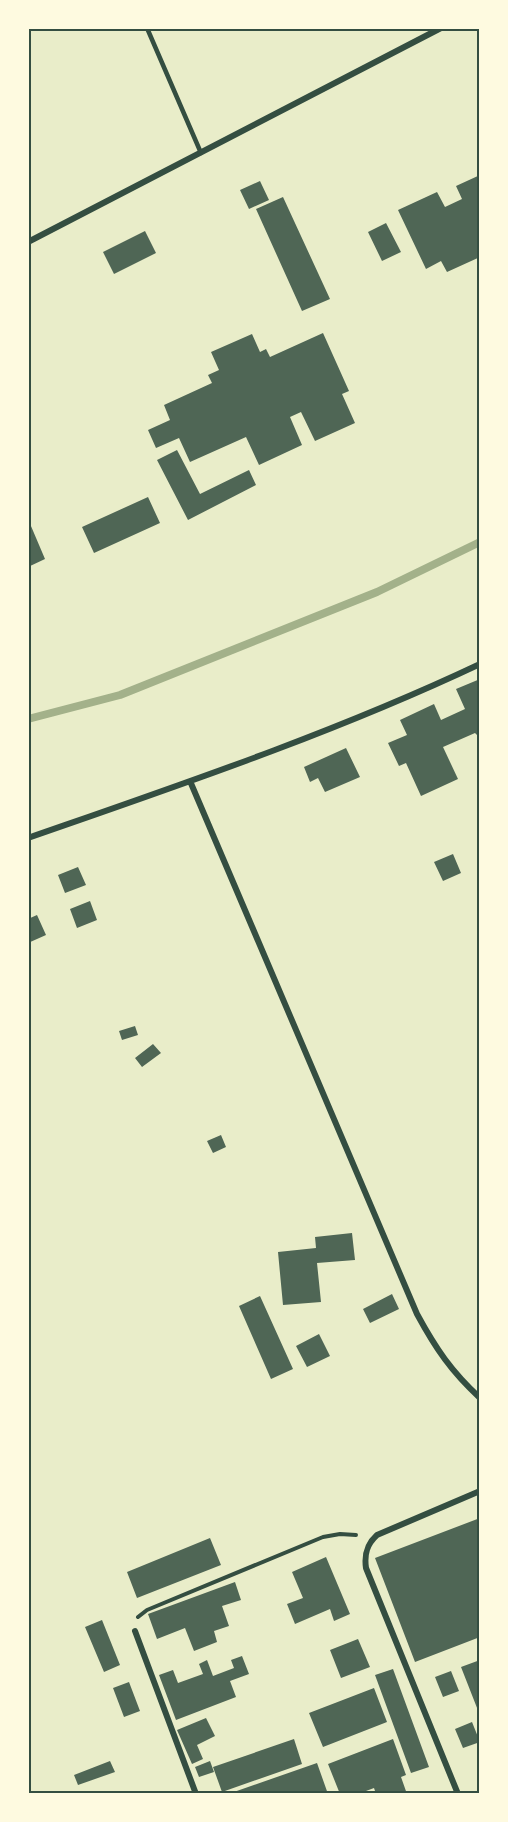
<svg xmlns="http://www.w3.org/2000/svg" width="508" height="1822" font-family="Quicksand,sans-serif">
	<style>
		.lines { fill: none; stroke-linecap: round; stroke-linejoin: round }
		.stream { stroke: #a3b18a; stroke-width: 8 }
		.building { fill: #4f6655 }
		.path { stroke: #344e41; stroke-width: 4 }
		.service { stroke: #344e41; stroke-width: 4.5 }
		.minor { stroke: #344e41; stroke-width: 6 }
		.neatline { fill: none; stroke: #344e41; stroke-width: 2 }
	</style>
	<rect width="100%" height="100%" fill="#e9edc9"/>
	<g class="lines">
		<path class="stream" d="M28,719L120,695L377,592L480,542"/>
	</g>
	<path class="building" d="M480,175V257L447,272L441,261L426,269L398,210L437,192L445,207L462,199L456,186Z
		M260,181L269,200L249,209L240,190Z
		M283,197L330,299L302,311L256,209Z
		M386,223L401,252L382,261L368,232Z
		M145,231L156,253L114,274L103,252Z
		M323,333L349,391L342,394L355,423L315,441L301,412L290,417L302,445L259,465L246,437L190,462L179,438L156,448L148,430L170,420L164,405L212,383L208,375L219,370L211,352L252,334L260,352L266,349L270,357Z
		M177,450L200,494L249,470L256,485L188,520L157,460Z
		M148,497L160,523L94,553L82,527Z
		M28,519L45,559L28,567Z
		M480,679V734L477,735L475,733L443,747L458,779L421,796L406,763L399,766L388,743L407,735L400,720L434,704L441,720L465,709L456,689Z
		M346,748L360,777L325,792L318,778L310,782L304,767Z
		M453,854L461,873L443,881L434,862Z
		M78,867L86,885L65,893L58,875Z
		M90,901L97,920L77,928L70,909Z
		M37,915L46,935L28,943V919Z
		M135,1026L138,1035L122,1040L119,1031Z
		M153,1044L161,1053L142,1067L135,1058Z
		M221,1135L226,1147L213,1153L207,1141Z
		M352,1233L355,1260L317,1263L321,1302L283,1305L278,1252L316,1248L315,1237Z
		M392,1294L399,1309L370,1323L363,1309Z
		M260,1296L293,1369L271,1379L239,1306Z
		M319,1334L330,1356L307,1367L296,1346Z
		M480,1518V1637L415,1662L375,1558Z
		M210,1538L221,1565L137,1598L127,1572Z
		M326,1557L350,1614L334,1621L330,1609L295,1624L287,1604L303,1598L292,1572Z
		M235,1582L241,1600L222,1606L229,1626L214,1631L217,1642L194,1651L185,1628L157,1639L148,1614Z
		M102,1620L120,1665L104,1672L85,1627Z
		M358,1639L370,1667L341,1678L330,1650Z
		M242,1656L249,1674L230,1681L236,1697L176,1720L159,1675L173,1670L178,1683L203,1674L199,1664L207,1660L213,1676L234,1668L231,1660Z
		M480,1660V1713H479L461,1667Z
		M393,1669L429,1767L411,1773L375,1675Z
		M451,1671L459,1691L443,1697L435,1677Z
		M129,1682L140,1711L124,1717L113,1688Z
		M374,1688L387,1722L323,1747L309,1713Z
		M206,1718L215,1736L197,1745L203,1759L192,1764L177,1730Z
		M472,1722L480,1742L463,1748L455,1729Z
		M294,1739L302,1764L222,1792L213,1767Z
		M393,1739L406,1775L401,1777L407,1794H376L374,1788L358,1794H340L328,1764Z
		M110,1761L115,1772L78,1785L74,1775Z
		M210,1761L214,1772L199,1777L195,1767Z
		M317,1763L328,1794H232L231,1793Z"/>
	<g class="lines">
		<path class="path" d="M138,1617L147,1610L323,1537L340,1534L356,1535"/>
		<path class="service" d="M147,28L201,153"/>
		<path class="minor" d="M28,242L441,28
			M190,781L417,1314C436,1349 451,1371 480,1398
			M28,838C180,785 334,733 480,664
			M135,1631L196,1794
			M458,1794L366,1568C364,1554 367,1544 377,1535L480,1491"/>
	</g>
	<rect width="508" height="1822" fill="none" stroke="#fefae0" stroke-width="60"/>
	<rect x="30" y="30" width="448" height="1762" class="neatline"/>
</svg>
